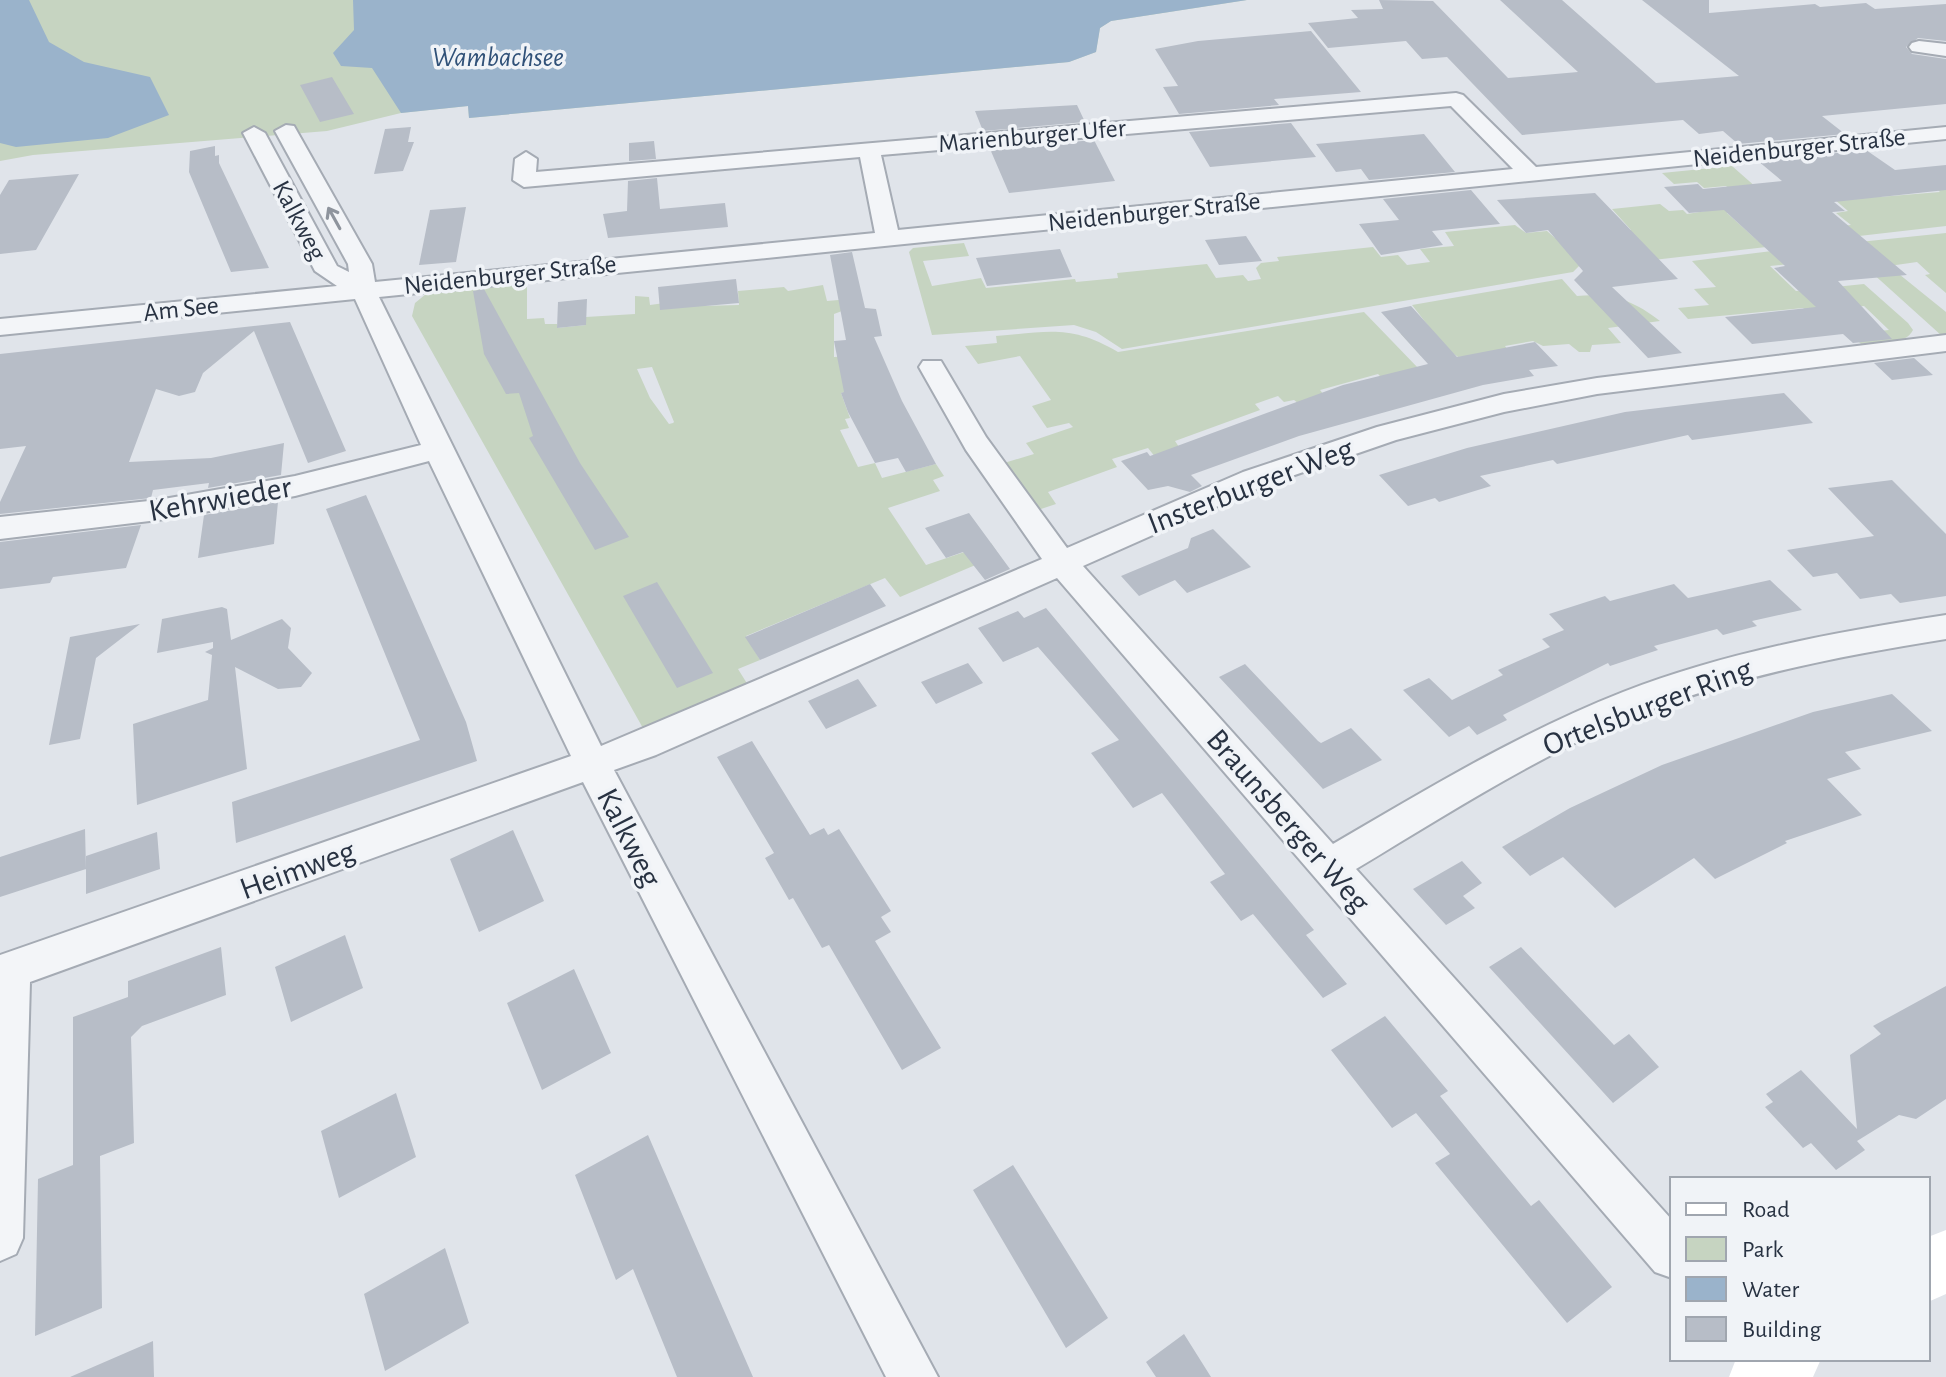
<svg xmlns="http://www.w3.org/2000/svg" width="1946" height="1377" font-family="'Alegreya Sans',sans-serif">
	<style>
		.green { fill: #c6d4c1; fill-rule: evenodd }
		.water { fill: #9ab3cb }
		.building { fill: #b7bdc7 }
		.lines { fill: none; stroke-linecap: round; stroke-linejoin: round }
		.street-casing { stroke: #a5abb4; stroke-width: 4 }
		.street { fill: #f3f5f8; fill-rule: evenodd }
		.secondary { fill: #fff; fill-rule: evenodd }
		.oneway { stroke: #8e949d }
		.labels { text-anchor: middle; stroke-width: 7; stroke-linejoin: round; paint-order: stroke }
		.far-street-label { font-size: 26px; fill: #283242; stroke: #f0f3f7 }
		.far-water-label { font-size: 28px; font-style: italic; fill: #305178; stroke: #f0f3f7 }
		.street-label { font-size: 32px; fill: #283242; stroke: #f0f3f7 }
	</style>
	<rect width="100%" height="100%" fill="#e0e4ea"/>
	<path class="green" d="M0,0H1247L1111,21L1100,28L1096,52L1069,62L469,118L468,106L401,113L327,131L33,155L0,161Z
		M1732,166L1774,203L1748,206L1726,186L1704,188L1697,182L1674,184L1662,173Z
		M1946,186V226L1833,239L1821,228L1851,225L1836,213L1848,211L1827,193L1879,197L1940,192L1935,187Z
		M1660,204L1669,211L1683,210L1687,214L1731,207L1727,213L1758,241L1769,240L1775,246L1636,262L1585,260L1573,272L1122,349L1096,332L1074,325L932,335L909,252L913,248L964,243L969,256L923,261L932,286L981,278L986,288L1075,279L1076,282L1118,278L1117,273L1207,264L1216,278L1243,275L1248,281L1261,279L1256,268L1261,263L1279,261L1277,257L1373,247L1381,257L1398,255L1407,265L1430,262L1420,249L1454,246L1445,232L1515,225L1526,233L1547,231L1555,238L1631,230L1612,209Z
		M1946,233V293L1925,275L1930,274L1917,262L1889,266L1946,312V335L1942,336L1840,244Z
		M1819,245L1799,263L1770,266L1796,291L1864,284L1908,323L1913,330C1905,346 1878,343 1861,344L1851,334L1889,330L1864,306L1826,310L1820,323L1803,308L1688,319L1678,308L1709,305L1694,289L1716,287L1692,261Z
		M1562,279L1577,296C1611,293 1633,300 1660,321L1608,328L1621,343L1592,345L1590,352H1579L1569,344L1543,346L1533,341L1505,346L1509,352L1458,357L1450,351L1421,356L1401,334L1430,328L1412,305Z
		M527,284V319L544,318L545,324H557V328L586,325V317L635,314V296L649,297L650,305L701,298L702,306L739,305L738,291L784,287L788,291L823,285L827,301L850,299V308L834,314V357L852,356L864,388L841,393L850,418L845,419L849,428L840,430L858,467L875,463L882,478L936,464L944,476L933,480L940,491L888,508L926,565L991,543L999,555L900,597L885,578L746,636L760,660L738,669L748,685L644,730L412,316L415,303L426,294ZM652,367L674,422L673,423L669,424L650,398L637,369Z
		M1364,312L1419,369L1383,379L1378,374L1320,390L1332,405L1311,413L1294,400L1284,402L1278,396L1255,404L1260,410L1175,441L1181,450L1156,458L1148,448L1112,459L1117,467L1048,492L1056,504L1038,510L1004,463L1034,454L1026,443L1073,427L1069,423L1047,428L1032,406L1051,400L1020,356L978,364L965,346L997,343L996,336C1049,332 1070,324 1118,352Z"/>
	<path class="water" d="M0,0H29L49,42L84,62L150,77L169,115L108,138L16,147L0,143Z
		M353,0H1247L1111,21L1100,28L1096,52L1069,62L469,118L468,106L401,113L372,68L341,66L333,53L354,30Z"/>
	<path class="building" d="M1379,0L1433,1L1508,78L1578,72L1500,0H1562L1656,83L1739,76L1642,0H1709V13L1815,4L1820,7L1866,3L1875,9L1946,4V41L1918,38L1906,47L1912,54L1946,59V104L1822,116L1845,134L1738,144L1723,131L1699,134L1683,120L1522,135L1447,57L1422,59L1406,41L1328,48L1308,23L1358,18L1351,10L1383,9Z
		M1311,31L1361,92L1274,99L1279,105L1179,114L1163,87L1178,86L1155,49L1198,41Z
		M332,77L354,114L320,122L300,85Z
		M1077,105L1085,122L983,131L975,111Z
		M1291,123L1316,157L1210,167L1189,132Z
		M411,127L408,142H414L403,171L374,174L385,129Z
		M1424,134L1455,172L1369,180L1361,169L1336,172L1316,144Z
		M1094,140L1115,181L1009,193L990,149Z
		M654,141L656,159L629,161V143Z
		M215,146V156L219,155V163L269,268L231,272L189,172L190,151Z
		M1866,150L1895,170L1946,165V190L1834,202L1845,211L1832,212L1907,275L1838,281L1892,339L1853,343L1843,334L1752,344L1725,317L1816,307L1774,268L1785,266L1724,210L1689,213L1664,187L1698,184L1703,189L1782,181L1758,161Z
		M79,174L36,250L0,254V195L9,180Z
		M657,178L660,209L725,203L728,227L608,238L603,214L627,211L628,181Z
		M1471,190L1500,224L1432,231L1443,245L1381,255L1359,224L1399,220L1383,199Z
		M1595,193L1678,279L1612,287L1682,353L1648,358L1574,280L1583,271L1548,230L1526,233L1497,200Z
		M466,207L456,262L419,265L430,210Z
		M1246,236L1262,261L1219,265L1205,240Z
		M1060,249L1072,277L987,286L976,258Z
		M852,252L865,308L876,309L882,336L874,337L902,401L936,464L906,472L898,458L875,463L848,412L841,393L844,392L834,341L846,340L830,255Z
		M736,279L739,303L660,310L658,287Z
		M484,289L580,463L629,537L595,550L529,438L533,436L519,393L506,394L484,354L473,291Z
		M587,299L586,325L557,328L558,302Z
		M1411,306L1457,357L1535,342L1558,366L1529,370L1534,376L1483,385L1299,436L1191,475L1202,486L1190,492L1168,486L1148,490L1121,461L1147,452L1150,456L1343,385L1428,364L1381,312Z
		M290,322L346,451L308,463L254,331L203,373L195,392L179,396L156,389L129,462L211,458L284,443L281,475L208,488L209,483L153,490L151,498L0,514V502L26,446L0,449V354Z
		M1914,358L1933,375L1892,380L1874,363Z
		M1784,393L1813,423L1692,440L1688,435L1557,464L1553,460L1480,476L1491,486L1439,502L1435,498L1408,506L1379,475L1467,448L1625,412Z
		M1892,480L1946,534V596L1900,603L1891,594L1860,599L1837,573L1813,577L1787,550L1874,536L1828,488Z
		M366,495L466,722L477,761L236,843L232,802L420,740L326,509Z
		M278,502L274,544L198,558L204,515Z
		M969,513L980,528L1010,569L985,580L963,552L946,558L925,528Z
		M141,525L126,568L53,577L50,583L0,589V542Z
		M1213,529L1251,567L1187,593L1175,580L1139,596L1121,576L1188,548L1191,538Z
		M1770,580L1802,610L1752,621L1757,626L1723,635L1717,629L1654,646L1658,650L1610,666L1608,663L1503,715L1507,720L1477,735L1469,726L1449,737L1403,690L1429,678L1452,700L1503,675L1498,670L1550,647L1542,639L1564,630L1549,614L1605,596L1610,601L1674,584L1688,598Z
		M657,582L713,673L677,688L623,596Z
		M870,584L886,606L760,660L745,637Z
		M222,607L227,609L231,640L282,619L291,628L288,648L312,673L301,687L278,689L235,667L247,769L137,805L133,724L208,700L212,655L205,652L213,648V642L157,653L162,619Z
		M1046,608L1314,930L1306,935L1347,984L1323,998L1253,914L1241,921L1210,882L1225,874L1162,793L1133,808L1091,753L1119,740L1038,647L1003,662L978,628L1018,611L1024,618Z
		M140,624L96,658L80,739L49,745L70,637Z
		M968,663L983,683L936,704L921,682Z
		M1245,664L1318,741L1321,743L1351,728L1382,760L1323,789L1219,677Z
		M858,679L877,706L826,729L808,701Z
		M1892,694L1932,731L1845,752L1861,769L1827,779L1862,815L1785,841L1787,843L1715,879L1694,858L1615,908L1563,857L1530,876L1502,847L1570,808L1662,765L1813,712Z
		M752,741L810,835L824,828L828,835L839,829L891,911L881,917L891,932L875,941L941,1048L902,1070L829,945L822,948L793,898L789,900L765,858L774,853L717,757Z
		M85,829L86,869L0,897V857Z
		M513,830L544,901L479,932L450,859Z
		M157,832L160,869L86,894V856Z
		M1462,861L1482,883L1463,896L1475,908L1446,925L1413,889Z
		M345,935L363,988L291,1022L275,967Z
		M221,947L226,995L142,1026L131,1037L134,1143L100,1156L102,1308L35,1336L38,1179L73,1165V1017L128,997V981Z
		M1521,947L1614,1045L1629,1034L1659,1067L1613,1103L1489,967Z
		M574,969L611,1053L542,1090L507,1003Z
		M1946,986V1099L1916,1119L1899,1115L1857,1141L1865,1150L1836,1170L1811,1143L1803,1148L1765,1107L1773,1102L1766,1094L1801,1070L1857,1129L1850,1055L1881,1034L1873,1026Z
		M1385,1016L1448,1091L1440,1096L1491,1158L1531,1206L1539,1200L1612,1287L1567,1323L1435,1163L1450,1154L1416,1113L1392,1128L1331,1050Z
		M396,1093L416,1157L339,1198L321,1131Z
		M648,1135L691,1235L753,1377H677L633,1269L616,1280L575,1175Z
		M1013,1165L1108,1318L1066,1348L973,1190Z
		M445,1248L469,1323L385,1371L364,1294Z
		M1184,1334L1211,1377H1156L1146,1362Z
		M153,1341L154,1377H70Z"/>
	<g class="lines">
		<defs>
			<path id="street" d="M1919,41L1946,44V56L1912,51L1909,47L1912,43Z
				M1456,93L1463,95L1536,167L1946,127V139L379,297L601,746L1042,559L966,450L919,367L923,361H941L986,437L1067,548L1243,472L1377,427L1504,394L1597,378L1946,335V351L1597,394L1504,412L1396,440L1263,486L1083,566L1333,844C1427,789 1521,732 1623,692C1726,652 1836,632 1946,615V639C1846,655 1746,674 1650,710C1546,750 1451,812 1356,869L1672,1220V1278L1655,1272L1057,578L656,755L614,770L938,1377H886L583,782L30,982L23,1238L16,1254L0,1261V955L571,756L429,461L295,496L158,520L0,539V517L158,500L295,476L421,445L355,299L0,335V319L337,286L315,271L243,133L254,127L265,133L337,266L349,272L348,264L275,131L286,125L294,126L372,264L375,282L875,233L860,157L524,187L513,180L515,159L526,152L537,159L536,172ZM1451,106L1513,169L898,230L881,155Z"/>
		</defs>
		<use href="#street" class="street-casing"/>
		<use href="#street" class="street"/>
		<path class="secondary" d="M1946,1230V1294L1928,1302V1237Z
			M1736,1359H1821L1813,1377H1729Z"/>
	</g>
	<defs><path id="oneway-shaft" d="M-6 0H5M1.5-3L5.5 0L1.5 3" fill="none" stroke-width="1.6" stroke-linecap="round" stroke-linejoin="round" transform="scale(2)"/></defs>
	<use class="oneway" href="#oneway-shaft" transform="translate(334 218) rotate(-119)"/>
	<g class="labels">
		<g class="far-street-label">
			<text transform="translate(1032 135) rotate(-5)" y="9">Marienburger Ufer</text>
			<text transform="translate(1799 147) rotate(-6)" y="9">Neidenburger Straße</text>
			<text transform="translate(1154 211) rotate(-6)" y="9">Neidenburger Straße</text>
			<text transform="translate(300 220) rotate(62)" y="9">Kalkweg</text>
			<text transform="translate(510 274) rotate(-6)" y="9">Neidenburger Straße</text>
			<text transform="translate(181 308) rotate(-6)" y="9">Am See</text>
		</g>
		<g class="far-water-label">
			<text x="498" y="66">Wambachsee</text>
		</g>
		<g class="street-label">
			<text transform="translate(1250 485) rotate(-21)" y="11">Insterburger Weg</text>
			<text transform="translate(220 498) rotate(-10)" y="11">Kehrwieder</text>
			<text transform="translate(1647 706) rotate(-21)" y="11">Ortelsburger Ring</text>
			<text transform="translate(1289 820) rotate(49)" y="11">Braunsberger Weg</text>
			<text transform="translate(630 837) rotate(63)" y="11">Kalkweg</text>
			<text transform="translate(297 869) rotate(-20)" y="11">Heimweg</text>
		</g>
	</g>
	<rect x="1670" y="1177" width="260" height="184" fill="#f0f3f7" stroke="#a0a6af" stroke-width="2"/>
	<rect x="1686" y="1203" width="40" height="12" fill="#ffffff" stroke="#a0a6af" stroke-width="2"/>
	<text x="1742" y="1217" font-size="24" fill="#283242">Road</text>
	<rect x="1686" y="1237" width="40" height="24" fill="#c6d4c1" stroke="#a0a6af" stroke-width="2"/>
	<text x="1742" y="1257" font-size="24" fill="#283242">Park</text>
	<rect x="1686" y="1277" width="40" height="24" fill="#9ab3cb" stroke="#a0a6af" stroke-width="2"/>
	<text x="1742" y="1297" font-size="24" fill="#283242">Water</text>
	<rect x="1686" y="1317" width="40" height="24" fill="#b7bdc7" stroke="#a0a6af" stroke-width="2"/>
	<text x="1742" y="1337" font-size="24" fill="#283242">Building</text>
</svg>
